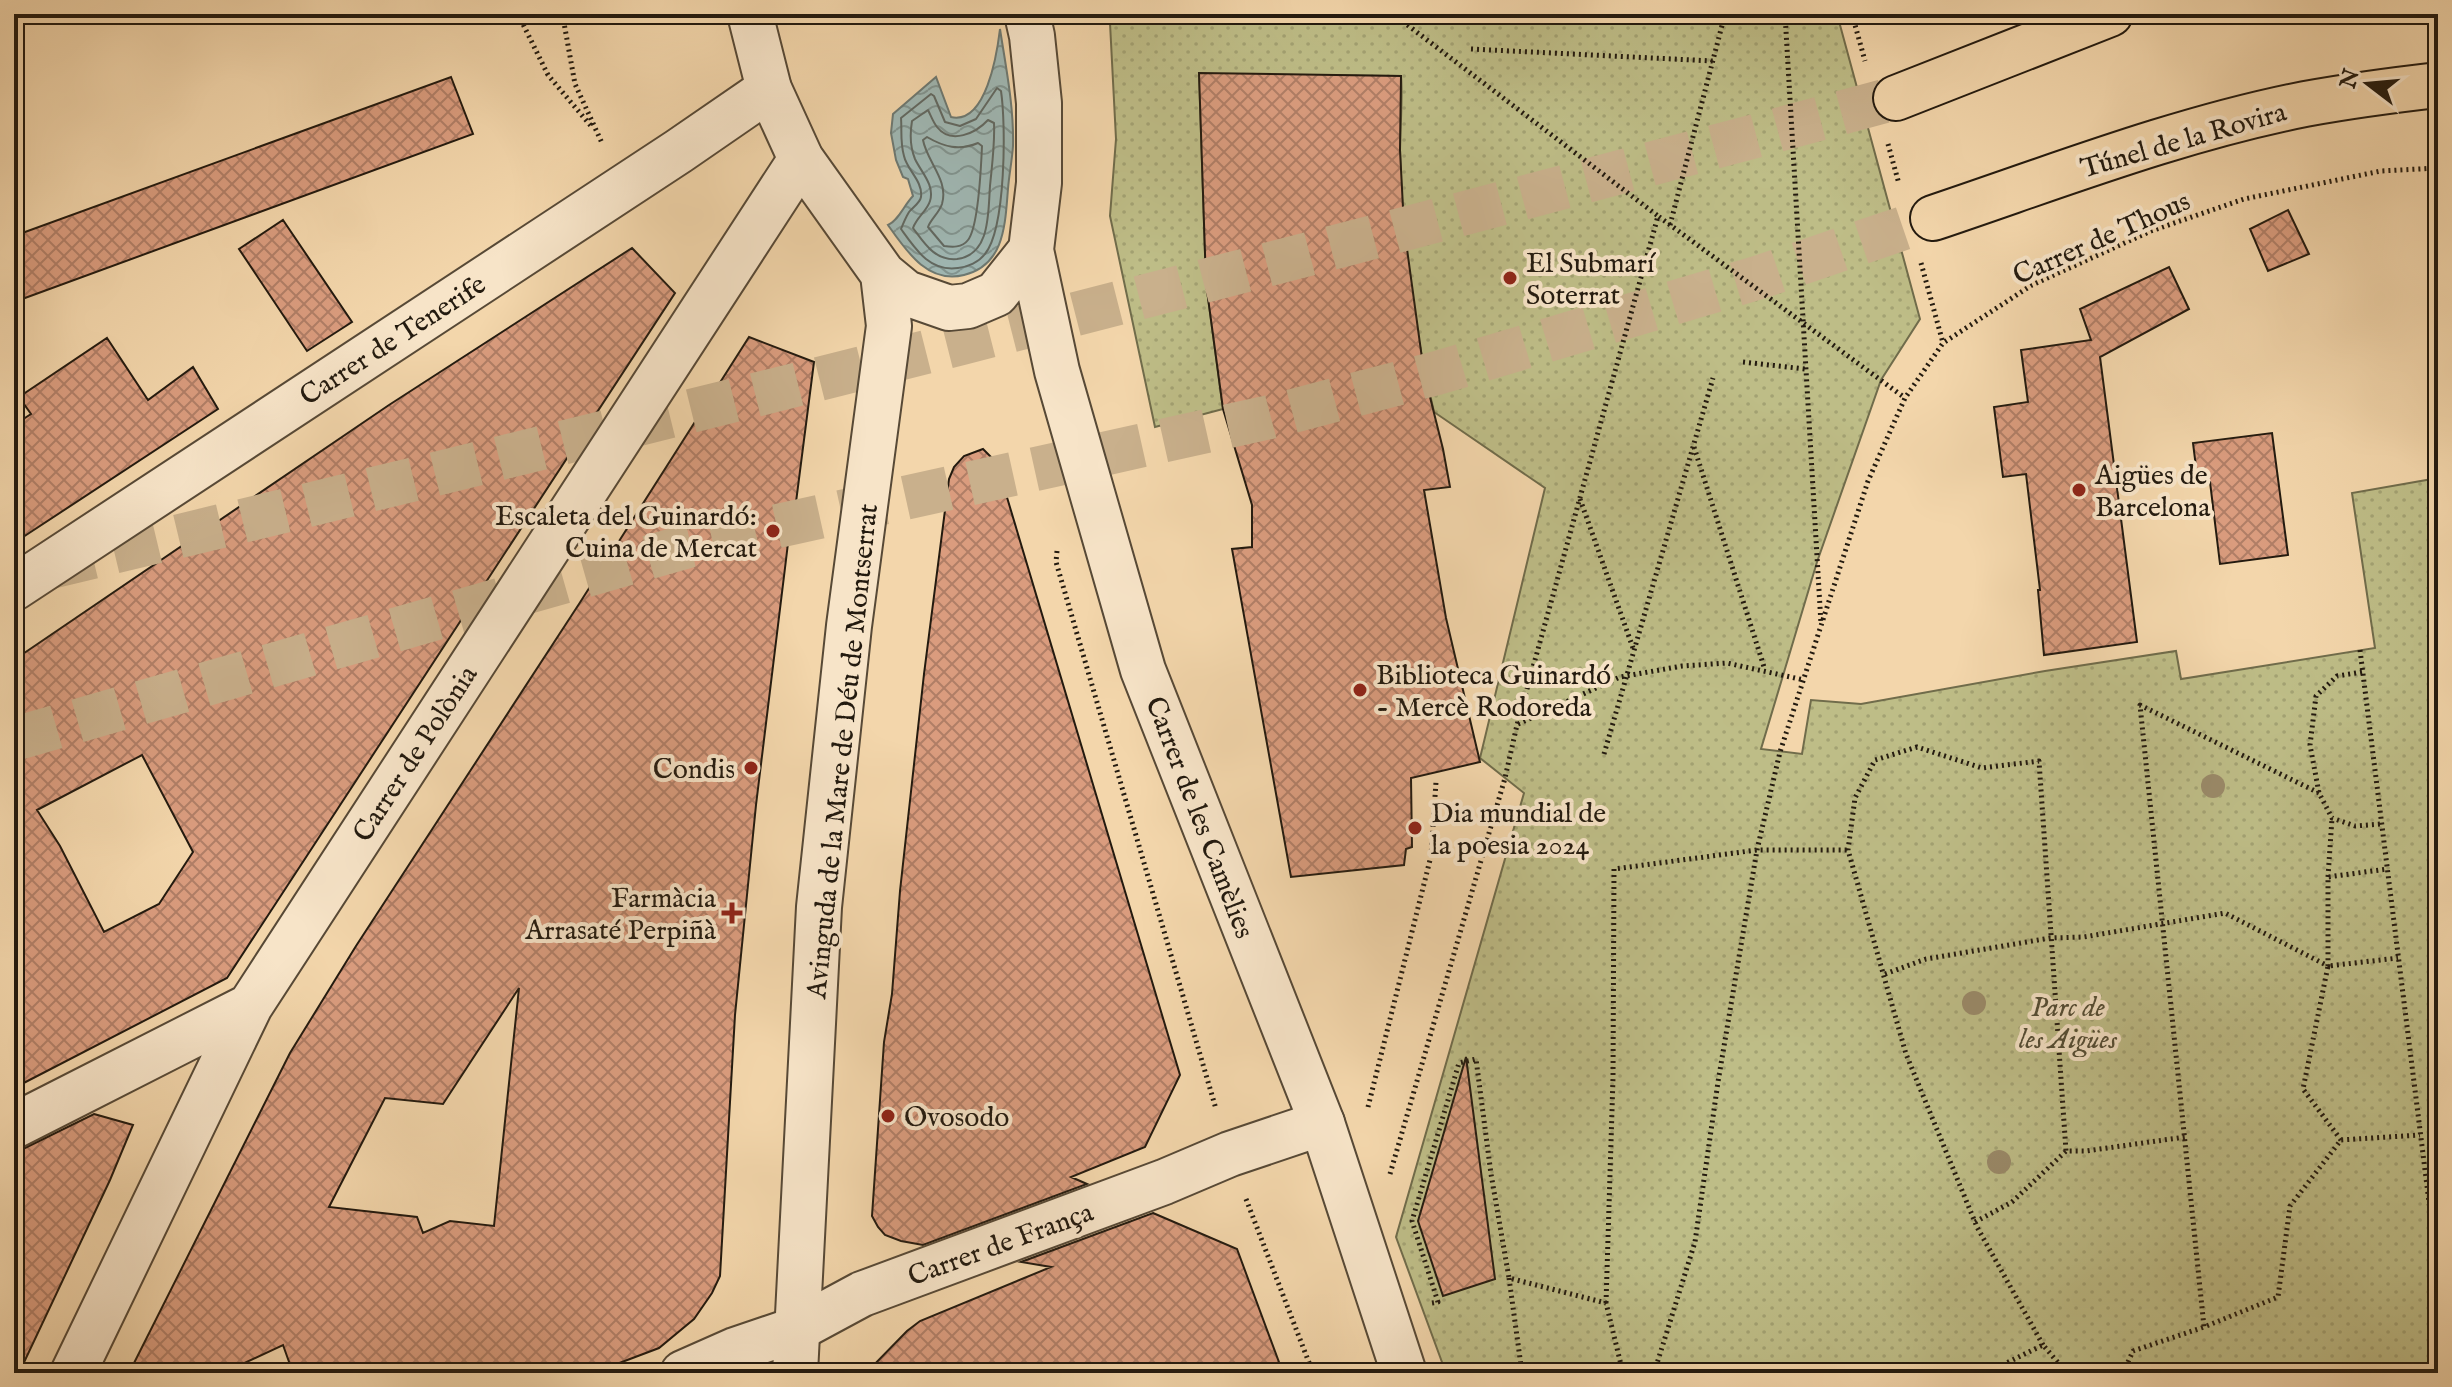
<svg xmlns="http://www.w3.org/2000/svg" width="2452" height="1387" font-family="'IM FELL English',serif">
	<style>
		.green { fill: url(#green-dots); stroke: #706c4b; stroke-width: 2 }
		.water { fill: url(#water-waves); stroke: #6d7871; stroke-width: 2 }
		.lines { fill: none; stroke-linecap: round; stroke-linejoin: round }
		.shore { stroke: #616861; stroke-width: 2 }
		.building { fill: url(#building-cross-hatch); stroke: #231a0f; stroke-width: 2; fill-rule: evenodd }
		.primary-tunnel { stroke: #c9b08c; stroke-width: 44; stroke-dasharray: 44 22; stroke-linecap: butt }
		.minor-casing { stroke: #574936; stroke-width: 48 }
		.tertiary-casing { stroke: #574936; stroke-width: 48 }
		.primary-casing { stroke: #231a0f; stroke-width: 48 }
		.path { stroke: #231a0f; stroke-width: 5; stroke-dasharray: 2 4; stroke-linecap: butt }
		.minor { stroke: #f7e4c8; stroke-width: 44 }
		.tertiary { stroke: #f7e4c8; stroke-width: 44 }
		.primary { stroke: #f3d6ab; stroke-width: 44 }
		.path-bridge { stroke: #231a0f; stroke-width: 5; stroke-dasharray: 2 4; stroke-linecap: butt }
		.tree { fill: #9a8a69 }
		.poi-dot { fill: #8f2418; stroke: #f7e4c8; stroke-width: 3 }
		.labels { text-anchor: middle; stroke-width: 8; stroke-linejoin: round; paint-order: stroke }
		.street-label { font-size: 28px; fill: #231a0f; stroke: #f7e4c8 }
		.poi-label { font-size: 28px; fill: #231a0f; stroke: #f7e4c8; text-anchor: start }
		.park-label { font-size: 28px; font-style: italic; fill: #524b33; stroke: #f7e4c8 }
	</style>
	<defs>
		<pattern id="green-dots" width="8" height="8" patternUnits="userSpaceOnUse" patternTransform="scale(2)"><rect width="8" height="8" fill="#bebd87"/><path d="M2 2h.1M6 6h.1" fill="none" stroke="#a3a273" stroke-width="1.8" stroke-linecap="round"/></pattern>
		<pattern id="water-waves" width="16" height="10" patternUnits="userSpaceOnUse" patternTransform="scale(2)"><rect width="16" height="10" fill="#9fb7b3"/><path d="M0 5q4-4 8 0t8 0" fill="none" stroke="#819490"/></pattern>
		<pattern id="building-cross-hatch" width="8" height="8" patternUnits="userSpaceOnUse" patternTransform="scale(2)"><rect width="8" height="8" fill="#da9c7e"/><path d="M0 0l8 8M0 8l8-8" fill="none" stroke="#b07e66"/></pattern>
	</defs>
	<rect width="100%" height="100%" fill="#f3d6ab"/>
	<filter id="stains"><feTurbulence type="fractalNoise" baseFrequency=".0025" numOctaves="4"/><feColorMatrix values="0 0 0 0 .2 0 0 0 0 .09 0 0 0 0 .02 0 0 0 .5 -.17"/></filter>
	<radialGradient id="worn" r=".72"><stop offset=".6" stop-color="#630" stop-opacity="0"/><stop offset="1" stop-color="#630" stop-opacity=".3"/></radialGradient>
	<path class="green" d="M1116,14H1837L1920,319L1881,380L1817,562L1761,749L1802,754L1811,700L1861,704L2045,671L2176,651L2181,679L2375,648L2352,493L2438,478V1373H1446L1396,1237L1524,793L1480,758L1545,488L1434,412C1413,327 1402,238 1400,150C1400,126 1403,100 1401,76L1199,74L1206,283L1223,409L1155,427L1110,216L1116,139L1110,23Z"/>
	<path class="water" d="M1000,29C1006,68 1014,107 1013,146C1012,161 1009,175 1008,189C1005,224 1005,265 964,275C928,284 907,252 888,225C899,220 904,205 913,196L908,179L903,177L896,160L891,133L893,114L936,77L951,117C986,125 997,54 1000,29Z"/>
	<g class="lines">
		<path class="shore" d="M997,88L1001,91C1006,124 1006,228 985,254C979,262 968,267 958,268C930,272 916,250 901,229C903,224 906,217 909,212C913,207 920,203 921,197C923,181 907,170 904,156C900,142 902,131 901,118L931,94L934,96L945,122L960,126L976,119Z
			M928,110C931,116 933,122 937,127C951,145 976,133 988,120L994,123C995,144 992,165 990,186C988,211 991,255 957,259C935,261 925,244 913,228C917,217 927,211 930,201C935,185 921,172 915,159C910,147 910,133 912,121Z
			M927,137C944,147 959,151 978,143L982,146C981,166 979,226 968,240C962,248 952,247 944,246L928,227C931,219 939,213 942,204C949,180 927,162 923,140Z"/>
	</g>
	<path class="building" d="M1199,73L1401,76L1400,150L1404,227L1424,373L1443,449L1450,487L1424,490L1446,618L1480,762L1411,778L1412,847L1406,849L1404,865L1291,877L1232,549L1252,547V505L1223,409L1206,283Z
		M451,77L473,134L14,302V236Z
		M2288,210L2309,254L2268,271L2250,229Z
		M283,220L352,322L307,351L239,249Z
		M632,248L675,293L227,978L14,1088V660L389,405ZM142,755L193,852L159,904L104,932L60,846L37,810Z
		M2169,267L2189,309L2100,357L2137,642L2044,655L2038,590H2040L2026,474L2003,477L1994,407L2028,402L2021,350L2091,340L2080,309Z
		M749,337L814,362L795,510H792L785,568L756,805L735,1015L720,1276L712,1293L694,1319L659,1348L593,1373H293L283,1345L223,1373H129L290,1053L356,946L579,604ZM519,988L494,1226L450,1221L423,1233L417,1217L329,1207L385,1098L443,1104Z
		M107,338L148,400L193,367L218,409L14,543V425L31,414L19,397Z
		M2272,433L2288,555L2220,564L2210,482L2198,483L2193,443Z
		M983,449L995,461L1000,474L1180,1075L1145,1147L1071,1177L1087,1184L923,1245L901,1241L885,1235L878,1227L872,1216L884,1042L892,994L900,891L924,674L949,479L954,467L964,456Z
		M1466,1057L1495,1279L1443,1296L1418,1221Z
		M94,1114L133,1125L110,1180L19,1373H14V1151L25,1148Z
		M1153,1213L1237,1249L1283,1373H866L907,1331L920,1321L1051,1267L1021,1262Z"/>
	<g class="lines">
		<path class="primary-tunnel" d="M50,567C667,420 1284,264 1896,98
			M14,739L688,546L1270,417L1437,373L1760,277L1933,218"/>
		<defs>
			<path id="minor" d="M14,588L679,151L769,89
				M14,1126L250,1006
				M73,1373L250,1006L801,159
				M683,1373L735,1350L797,1329L862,1294L1164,1182L1230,1154L1322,1123"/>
			<path id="tertiary" d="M750,14L769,89L801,159L883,274L906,293L949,308L968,306L996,294L1031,250L1039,183V103L1032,36L1027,14
				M1031,250L1057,371L1143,670L1322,1123L1404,1373
				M795,1373L819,907L849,626L889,326L883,274"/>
			<path id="primary" d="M1896,98L2110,14
				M1933,218C2055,177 2178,129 2305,104C2349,96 2394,90 2438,85"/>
		</defs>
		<use href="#minor" class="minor-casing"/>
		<use href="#tertiary" class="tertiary-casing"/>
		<use href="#primary" class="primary-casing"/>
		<path class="path" d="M518,14L548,75L591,126
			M565,14L564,23L575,84L602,143
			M1785,14L1821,624
			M1852,14L1865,61
			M1471,49L1713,61
			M1888,144L1899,184
			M1670,225L1725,14
			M1921,263L1943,343
			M1743,362L1805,369
			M1694,447L1765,670
			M1580,499L1633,648
			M1057,551L1056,562L1216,1109
			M2360,650L2438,1274
			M2362,672L2337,676L2316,696L2310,745L2319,793L2332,818L2355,826L2381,824
			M1518,724L1620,677L1682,666L1727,663L1804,680
			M1604,754L1713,378
			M2319,793L2140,705L2204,1327L2278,1297L2290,1206L2341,1140L2420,1135
			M2328,877L2332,818
			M1885,974L1926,959L2050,938L2084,937L2225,913L2328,966V877L2387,869
			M1368,1107L1431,856L1436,782
			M2341,1140L2303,1089L2328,966L2398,958
			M1390,1174L1505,778L1517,725L1658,216L1905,398
			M1246,1199L1313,1373
			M1975,1222L2012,1202L2066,1151H2086L2185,1137
			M1509,1278L1522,1373
			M1432,1303L1438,1302L1412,1221L1459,1063L1476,1059L1491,1174L1509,1278L1606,1303L1623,1373
			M1606,1303L1613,1078L1614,869L1757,850H1848
			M2043,1345L1977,1227L1906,1054L1848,850L1855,798L1875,760L1917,747L1982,768L2039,761L2066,1151
			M1654,1373L1695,1242L1718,1082L1757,850L1780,752L1868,481L1905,398L1943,343L2032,285L2151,231L2244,199L2381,171L2438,168
			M1986,1373L2043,1345L2067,1373
			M2123,1373L2133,1351L2204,1327"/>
		<use href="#minor" class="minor"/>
		<use href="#tertiary" class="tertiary"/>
		<use href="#primary" class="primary"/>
		<path class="path-bridge" d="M1393,14L1658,216"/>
	</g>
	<g class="tree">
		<circle cx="2213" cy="786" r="12"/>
		<circle cx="1974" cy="1003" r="12"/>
		<circle cx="1999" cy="1162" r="12"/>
	</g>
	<g class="poi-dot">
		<circle cx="1510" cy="278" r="8"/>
		<circle cx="2079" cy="490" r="8"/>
		<circle cx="773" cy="531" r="8"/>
		<circle cx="1360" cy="690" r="8"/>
		<circle cx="751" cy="768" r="8"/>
		<circle cx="1415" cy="828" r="8"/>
		<path d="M728 901h8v8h8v8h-8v8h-8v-8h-8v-8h8z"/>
		<circle cx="888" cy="1116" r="8"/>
	</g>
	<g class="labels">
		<g class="street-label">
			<text transform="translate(2183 139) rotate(-16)" y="10">Túnel de la Rovira</text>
			<text transform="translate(2101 237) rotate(-24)" y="10">Carrer de Thous</text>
			<text transform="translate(392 339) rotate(-33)" y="10">Carrer de Tenerife</text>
			<text transform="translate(841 751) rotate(-84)" y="10">Avinguda de la Mare de Déu de Montserrat</text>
			<text transform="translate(414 753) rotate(-57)" y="10">Carrer de Polònia</text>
			<text transform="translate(1201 817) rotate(69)" y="10">Carrer de les Camèlies</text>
			<text transform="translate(1000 1243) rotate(-20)" y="10">Carrer de França</text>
		</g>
		<g class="poi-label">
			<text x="1526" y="272">El Submarí<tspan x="1526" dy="32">Soterrat</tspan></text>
			<text x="2095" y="484">Aigües de<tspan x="2095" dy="32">Barcelona</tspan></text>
			<text x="757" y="525" text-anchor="end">Escaleta del Guinardó:<tspan x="757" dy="32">Cuina de Mercat</tspan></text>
			<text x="1376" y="684">Biblioteca Guinardó<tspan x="1376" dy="32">- Mercè Rodoreda</tspan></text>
			<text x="735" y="778" text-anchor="end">Condis</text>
			<text x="1431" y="822">Dia mundial de<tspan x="1431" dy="32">la poesia 2024</tspan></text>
			<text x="716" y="907" text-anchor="end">Farmàcia<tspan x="716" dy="32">Arrasaté Perpiñà</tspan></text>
			<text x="904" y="1126">Ovosodo</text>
		</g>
		<g class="park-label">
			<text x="2068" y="1016">Parc de<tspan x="2068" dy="32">les Aigües</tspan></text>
		</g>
	</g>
	<rect width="2452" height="1387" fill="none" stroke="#f3d6ab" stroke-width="48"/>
	<rect x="16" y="16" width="2420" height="1355" fill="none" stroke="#231a0f" stroke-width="4"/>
	<rect x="24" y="24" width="2404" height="1339" fill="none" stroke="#231a0f" stroke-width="2"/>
	<g transform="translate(2368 84) rotate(286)" stroke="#f7e4c8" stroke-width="6" paint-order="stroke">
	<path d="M0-6L14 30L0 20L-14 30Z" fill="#231a0f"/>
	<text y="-12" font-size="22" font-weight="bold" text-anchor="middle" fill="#231a0f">N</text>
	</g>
	<rect width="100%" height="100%" filter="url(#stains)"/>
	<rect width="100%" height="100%" fill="url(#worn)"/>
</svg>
